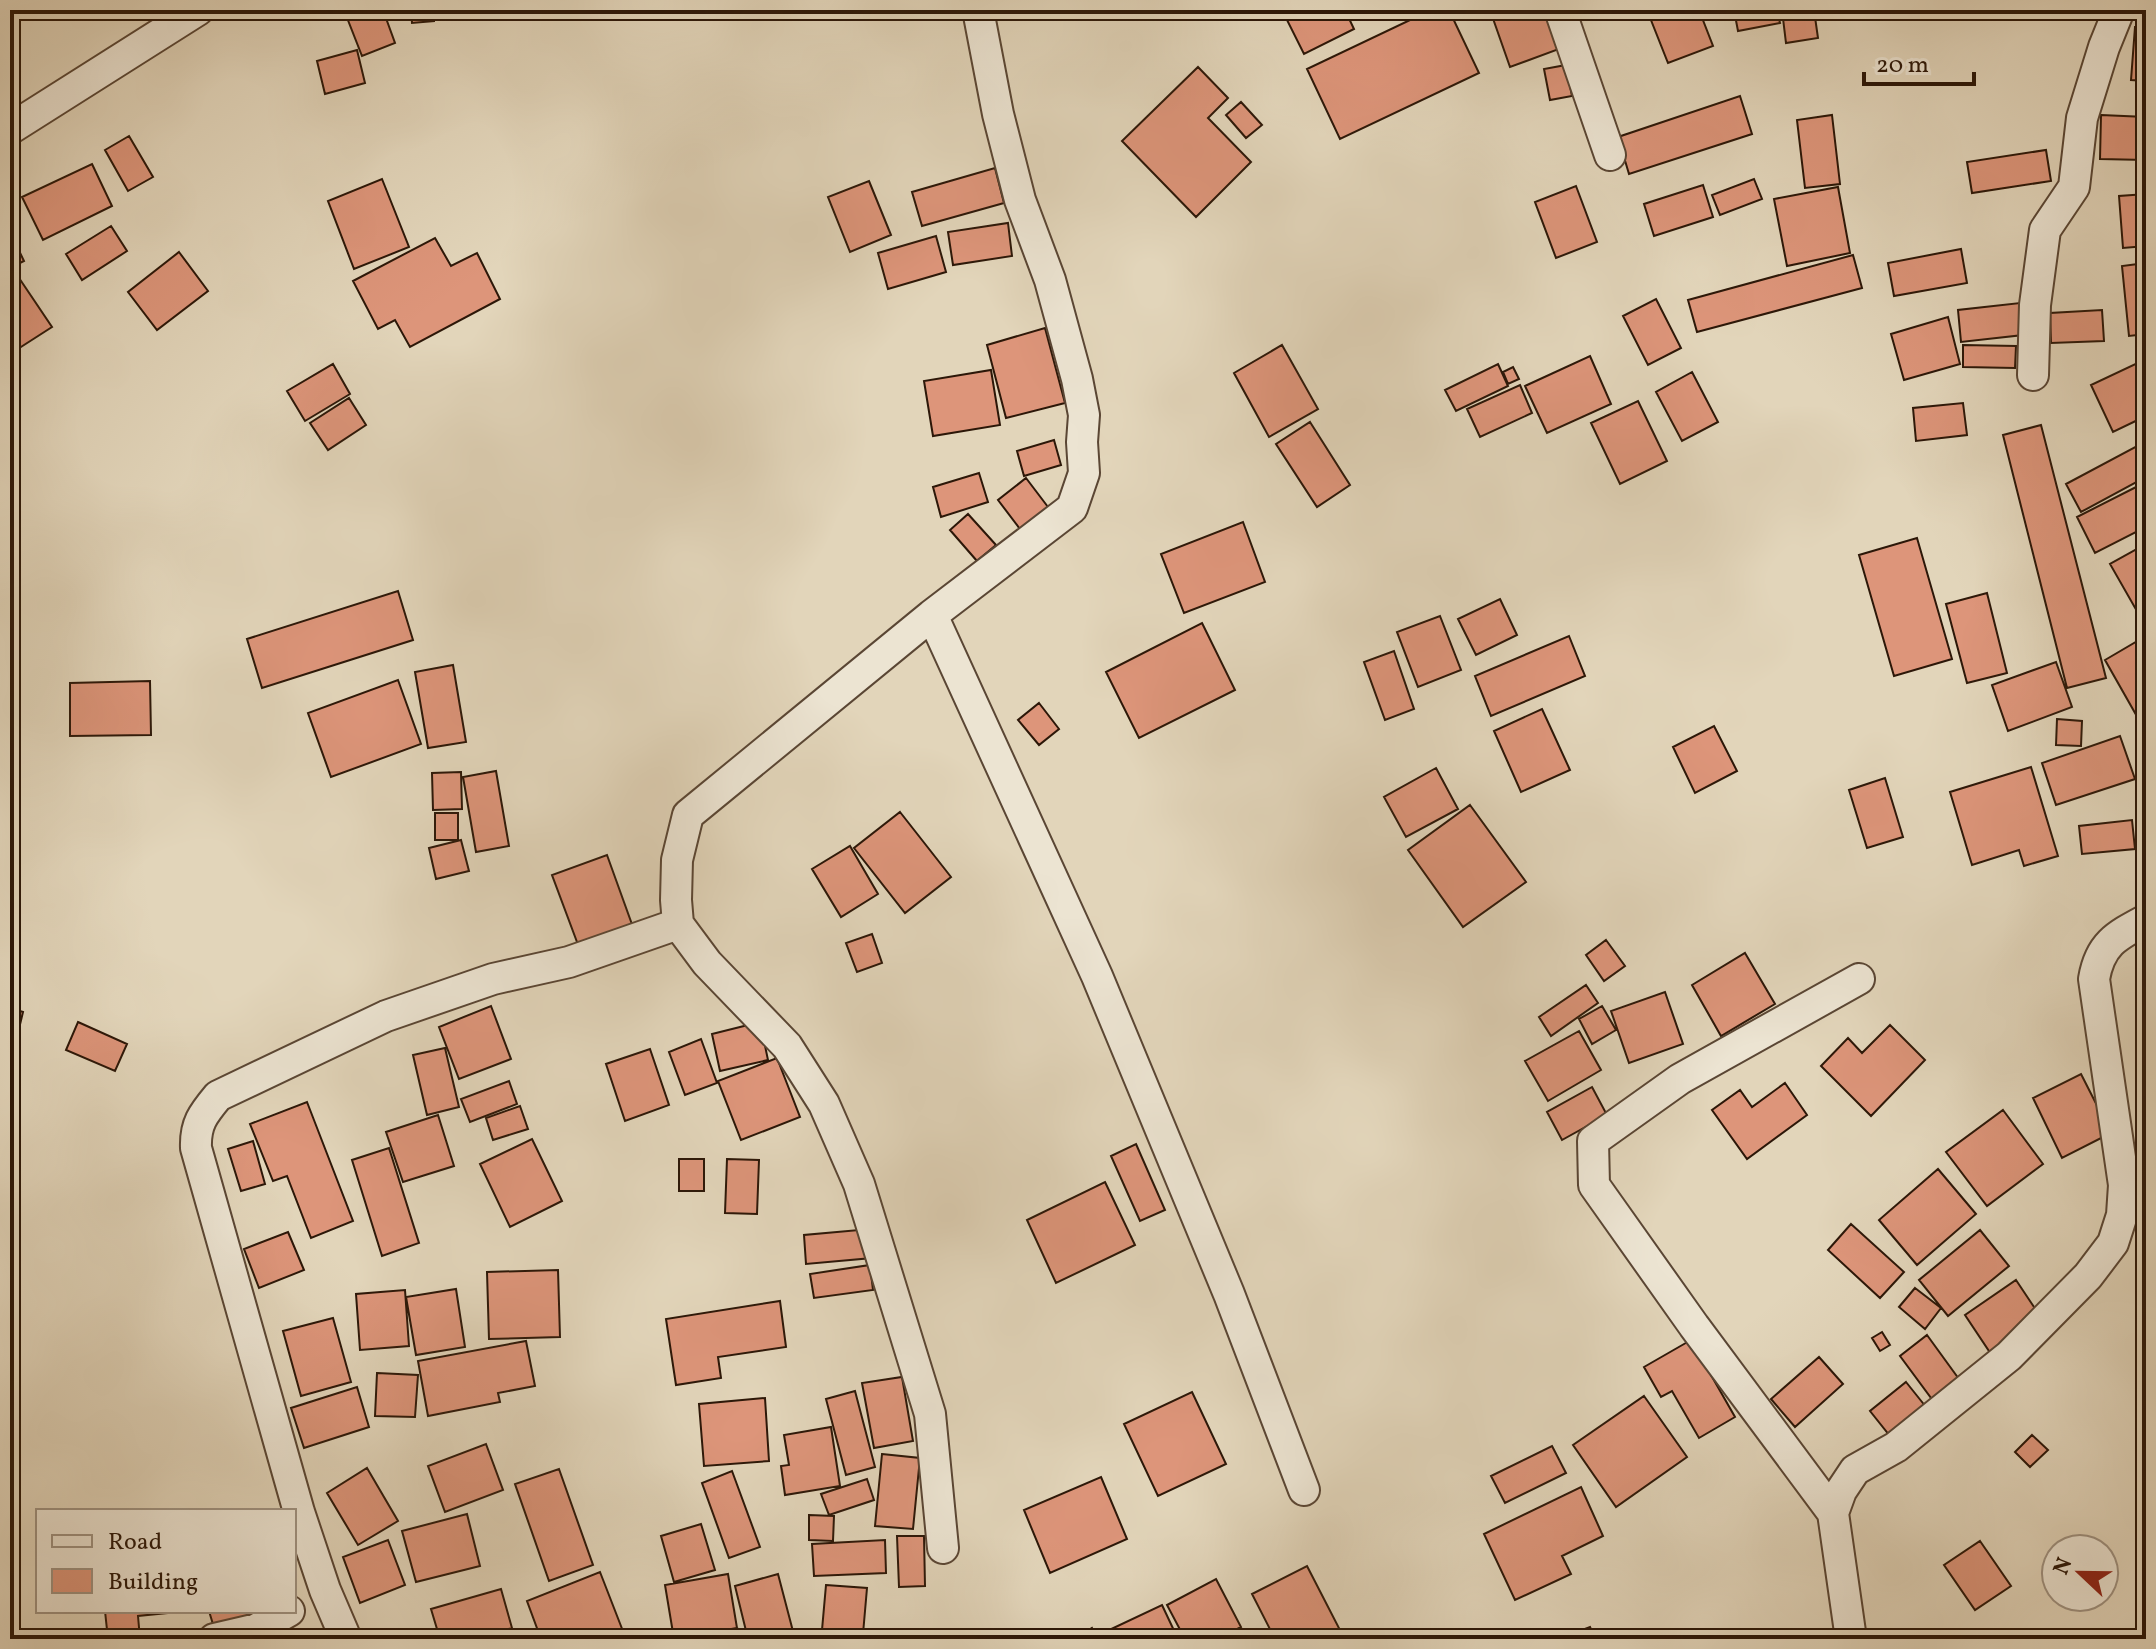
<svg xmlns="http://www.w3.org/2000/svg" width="2156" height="1649" font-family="Vollkorn,serif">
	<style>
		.building { fill: #dd957a; stroke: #2c1708; stroke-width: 2 }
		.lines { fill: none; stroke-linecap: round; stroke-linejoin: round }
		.minor-casing { stroke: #5a4634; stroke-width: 34 }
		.minor { stroke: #ece4d2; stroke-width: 30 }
	</style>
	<rect width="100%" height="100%" fill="#e2d5ba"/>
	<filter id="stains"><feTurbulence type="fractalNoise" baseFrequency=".0025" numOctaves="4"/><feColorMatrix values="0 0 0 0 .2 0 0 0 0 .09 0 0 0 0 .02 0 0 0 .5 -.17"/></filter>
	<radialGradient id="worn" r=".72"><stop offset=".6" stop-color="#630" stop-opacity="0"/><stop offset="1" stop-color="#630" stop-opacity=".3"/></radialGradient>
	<path class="building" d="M344,10H383L395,43L362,56Z
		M411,10H434V21L412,23Z
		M1296,10H1345L1354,29L1304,54L1285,16Z
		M1431,10H1449L1479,73L1340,139L1307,69Z
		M1490,10H1546L1559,49L1510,67Z
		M1647,10H1699L1713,46L1668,63Z
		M1734,10H1777L1780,23L1738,31Z
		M1782,10H1814L1818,38L1786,43Z
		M2135,27L2146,28V81L2131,80Z
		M357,50L365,83L325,94L317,61Z
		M1566,65L1572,96L1550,100L1544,69Z
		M1198,67L1228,98L1208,118L1251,162L1196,217L1122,141Z
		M1740,96L1752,134L1629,174L1618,137Z
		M1241,102L1262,125L1246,138L1226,115Z
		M1832,115L1840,184L1805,188L1797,120Z
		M2101,115L2146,117V160L2100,159Z
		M129,136L153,177L128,191L105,150Z
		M2046,150L2051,181L1972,193L1967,162Z
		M92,164L112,206L43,240L22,197Z
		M995,168L1004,203L922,226L912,192Z
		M382,179L409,247L354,269L328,201Z
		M1754,179L1762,199L1720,215L1712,195Z
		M869,181L891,235L850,252L828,197Z
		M1703,185L1713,217L1654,236L1644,204Z
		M1576,186L1597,242L1556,258L1535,202Z
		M1838,187L1850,253L1787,266L1774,199Z
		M2146,194V246L2123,248L2119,196Z
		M1008,223L1012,256L953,265L948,232Z
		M111,226L127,251L82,280L66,254Z
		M10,232L24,261L10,268Z
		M936,236L946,272L888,289L878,253Z
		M435,238L451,266L477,253L500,299L410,347L395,320L378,329L353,281Z
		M1961,249L1967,283L1894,296L1888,263Z
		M179,252L208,291L157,330L128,292Z
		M1853,255L1862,288L1697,332L1688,300Z
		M2146,263V334L2129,336L2122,266Z
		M13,269L52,327L10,354V271Z
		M1656,299L1681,348L1648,365L1623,316Z
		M2020,303L2023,335L1961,342L1958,310Z
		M2102,310L2104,341L2051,343L2050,313Z
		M1948,317L1960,364L1904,380L1891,334Z
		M1045,328L1065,403L1006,418L987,345Z
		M1282,345L1318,409L1269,437L1234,373Z
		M1963,345L2016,346L2015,368L1963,367Z
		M1590,356L1611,404L1547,433L1525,386Z
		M2146,359V416L2113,432L2091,385Z
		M333,364L350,394L305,421L287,391Z
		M1498,364L1508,386L1456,411L1445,390Z
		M1513,367L1519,379L1508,384L1503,372Z
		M991,370L1000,425L933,436L924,381Z
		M1692,372L1718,422L1682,441L1656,392Z
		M1520,385L1532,413L1480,437L1467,409Z
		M349,398L366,425L328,450L310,423Z
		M1638,401L1667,461L1620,484L1591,423Z
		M1963,403L1967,435L1916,441L1913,408Z
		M1310,422L1350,485L1317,507L1276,444Z
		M2041,425L2106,678L2067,688L2003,435Z
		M1054,440L1061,465L1024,476L1017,451Z
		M2139,445L2146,457V477L2081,512L2066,484Z
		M979,473L988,502L941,517L933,487Z
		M1026,478L1048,507L1020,529L998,500Z
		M2146,482V527L2095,553L2077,517Z
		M968,514L996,545L977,561L950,530Z
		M1243,522L1265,582L1184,613L1161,554Z
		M1917,538L1952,659L1894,676L1859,555Z
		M2146,544V618L2142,620L2110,564Z
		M398,591L413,640L262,688L247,639Z
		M1987,593L2007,673L1967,683L1946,604Z
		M1500,599L1517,635L1476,655L1458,619Z
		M1440,616L1461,670L1418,687L1397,632Z
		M1202,623L1235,690L1139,738L1106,672Z
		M1569,636L1585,676L1491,716L1475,676Z
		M2146,636V725L2143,727L2105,660Z
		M1394,651L1414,709L1385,720L1364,662Z
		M2056,662L2072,707L2008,731L1992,685Z
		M453,665L466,742L428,748L415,672Z
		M398,680L421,744L331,777L308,713Z
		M150,681L151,735L70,736V683Z
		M1039,703L1059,729L1039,745L1018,720Z
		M1542,709L1570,770L1521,792L1494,731Z
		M2057,719L2082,721L2081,746L2056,745Z
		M1714,726L1737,771L1695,793L1673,747Z
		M2120,736L2135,779L2056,805L2042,763Z
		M2031,767L2058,856L2024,866L2019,850L1972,865L1950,792Z
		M1436,768L1458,809L1406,837L1384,797Z
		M496,771L509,846L476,852L463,777Z
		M461,772L462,809L433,810L432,773Z
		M1885,778L1903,837L1867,848L1849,790Z
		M1470,805L1526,882L1463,927L1408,850Z
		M900,812L951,877L905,913L854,848Z
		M435,813H458V840H435Z
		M2132,820L2135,849L2082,854L2079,826Z
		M461,840L469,871L436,879L429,848Z
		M850,846L878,894L841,917L812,869Z
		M607,855L634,930L580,950L552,875Z
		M872,934L882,963L857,972L846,943Z
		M1606,940L1625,966L1604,981L1586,955Z
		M1745,953L1775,1004L1721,1036L1692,985Z
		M1586,985L1598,1003L1551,1036L1539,1017Z
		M1665,992L1683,1044L1629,1063L1611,1011Z
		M491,1006L511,1059L459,1079L439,1027Z
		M1602,1006L1616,1030L1592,1044L1579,1019Z
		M10,1008L23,1012L17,1037L10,1035Z
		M78,1022L127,1044L115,1071L66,1050Z
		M760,1022L768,1060L720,1071L712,1034Z
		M1890,1025L1925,1060L1871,1116L1821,1066L1848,1038L1862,1053Z
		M1579,1031L1601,1070L1548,1101L1525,1061Z
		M701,1039L717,1083L685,1095L669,1052Z
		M445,1048L459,1107L427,1115L413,1055Z
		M650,1049L669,1105L625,1121L606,1064Z
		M777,1058L800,1117L741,1140L718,1081Z
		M2081,1074L2111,1133L2062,1158L2033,1098Z
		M509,1081L517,1104L470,1122L461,1099Z
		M1785,1083L1807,1115L1747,1159L1712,1110L1740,1090L1752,1107Z
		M1592,1087L1607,1115L1562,1140L1547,1112Z
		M307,1102L353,1221L311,1238L287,1176L273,1181L250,1124Z
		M520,1106L528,1129L493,1140L486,1118Z
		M2003,1110L2043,1164L1987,1206L1946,1152Z
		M438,1115L454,1166L403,1182L386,1132Z
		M532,1139L562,1201L510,1227L480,1164Z
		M253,1141L265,1184L241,1191L228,1149Z
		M1136,1144L1165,1210L1140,1221L1111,1156Z
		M389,1148L419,1243L382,1256L352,1160Z
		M679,1159H704V1191H679Z
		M727,1159L759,1160L757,1214L725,1213Z
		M1938,1169L1976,1214L1917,1265L1879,1220Z
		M1105,1182L1135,1245L1056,1283L1027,1220Z
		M1851,1224L1904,1272L1880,1298L1828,1250Z
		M870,1229L872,1258L806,1264L804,1235Z
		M1980,1230L2009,1266L1948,1316L1919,1280Z
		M288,1232L304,1270L259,1288L244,1249Z
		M870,1265L873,1290L814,1298L810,1274Z
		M558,1270L560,1337L489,1339L487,1272Z
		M2016,1280L2042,1319L1991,1354L1965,1315Z
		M1915,1288L1941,1308L1925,1329L1899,1307Z
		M456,1289L465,1347L416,1355L406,1297Z
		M405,1290L409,1346L360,1350L356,1294Z
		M780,1301L786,1347L718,1357L721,1378L676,1385L666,1319Z
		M333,1318L351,1382L301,1396L283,1331Z
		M1882,1332L1890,1345L1880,1351L1872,1338Z
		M1927,1335L1964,1386L1937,1406L1900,1356Z
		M1691,1340L1735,1417L1699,1438L1672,1391L1661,1397L1644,1367Z
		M526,1341L535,1386L498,1393L500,1402L428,1416L418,1361Z
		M1819,1357L1843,1384L1795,1427L1771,1399Z
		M377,1373L418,1375L415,1417L375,1416Z
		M902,1377L913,1441L874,1448L862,1383Z
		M1906,1382L1930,1412L1894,1441L1870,1411Z
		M357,1387L369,1427L304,1448L291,1408Z
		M855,1391L875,1467L846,1475L826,1399Z
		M1192,1392L1226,1464L1158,1496L1124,1424Z
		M1644,1396L1687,1457L1616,1507L1573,1445Z
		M765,1398L769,1461L704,1466L699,1404Z
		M831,1427L840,1486L785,1495L781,1466L789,1465L784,1435Z
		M2032,1435L2048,1450L2030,1467L2015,1452Z
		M486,1444L503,1490L445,1512L428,1466Z
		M1552,1446L1566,1473L1505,1503L1491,1476Z
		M882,1454L920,1458L913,1529L875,1526Z
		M367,1468L398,1521L358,1545L327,1493Z
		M559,1469L593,1565L549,1581L515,1484Z
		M732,1471L760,1547L729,1558L702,1483Z
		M1101,1477L1127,1539L1050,1573L1024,1510Z
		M867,1479L874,1500L829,1515L821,1494Z
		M1581,1487L1603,1536L1562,1556L1571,1574L1515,1600L1484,1534Z
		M467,1514L480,1566L416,1582L402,1531Z
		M809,1515L834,1516L833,1541L809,1540Z
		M701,1524L715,1570L674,1582L661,1536Z
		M897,1536H924L925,1586L899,1587Z
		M388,1540L405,1585L360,1603L343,1557Z
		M885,1540L886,1573L814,1576L812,1544Z
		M1980,1541L2011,1586L1975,1610L1944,1565Z
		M11,1549L14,1601L10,1602V1549Z
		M1307,1566L1341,1632L1328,1639H1275L1252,1594Z
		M600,1572L626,1639H541L527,1601Z
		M728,1574L737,1628L674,1639L665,1585Z
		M778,1574L795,1639H748L735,1586Z
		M1216,1579L1241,1627L1219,1639H1185L1167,1605Z
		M826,1585L867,1588L863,1634L822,1630Z
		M501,1589L512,1628L474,1639H440L431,1609Z
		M1162,1605L1178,1639H1111L1107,1631Z
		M105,1611H188L138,1616L140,1639H108Z
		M209,1611H256L258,1616L215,1631Z
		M1590,1627L1595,1639H1558Z
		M1092,1628L1099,1639H1075Z
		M738,1629L742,1639H711Z"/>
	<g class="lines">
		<defs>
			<path id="minor" d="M1560,10L1610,155
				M10,129L198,10
				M2033,375L2035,305L2045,230L2074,187L2082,118L2104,47L2119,10
				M932,615L1097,976L1229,1294L1304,1490
				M1833,1513L1694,1326L1594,1185L1593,1141L1680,1079L1859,979
				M943,1548L930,1414L859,1184L824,1104L787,1046L707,963L678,924L676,900L677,860L688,815L932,615L1072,508L1084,473L1082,442L1084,415L1077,379L1050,280L1020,200L998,114L978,10
				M214,1639L257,1629L289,1611
				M346,1639L325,1590L299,1512L196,1148C195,1124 203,1114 218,1096L386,1016L493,979L569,962L678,924
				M1851,1639L1833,1513L1841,1491L1855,1470L1896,1447L2009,1356L2088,1276L2113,1243L2122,1215L2124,1185L2094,979C2100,944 2116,936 2146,920"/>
		</defs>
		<use href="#minor" class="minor-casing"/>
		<use href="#minor" class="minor"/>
	</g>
	<rect width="2156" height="1649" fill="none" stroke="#e2d5ba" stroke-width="40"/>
	<rect x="12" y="12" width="2132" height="1625" fill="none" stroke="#2c1708" stroke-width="4"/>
	<rect x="20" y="20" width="2116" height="1609" fill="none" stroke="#2c1708" stroke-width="2"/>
	<rect x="36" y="1509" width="260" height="104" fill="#ece4d2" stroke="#9f9281" stroke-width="2"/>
	<rect x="52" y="1535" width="40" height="12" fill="#ece4d2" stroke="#9f9281" stroke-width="2"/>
	<text x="108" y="1549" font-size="24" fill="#2c1708">Road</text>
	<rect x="52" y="1569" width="40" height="24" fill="#dd957a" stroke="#9f9281" stroke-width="2"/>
	<text x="108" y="1589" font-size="24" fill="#2c1708">Building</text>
	<g transform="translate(2080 1573) rotate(292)"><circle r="38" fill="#ece4d2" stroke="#9f9281" stroke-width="2"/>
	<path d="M0-6L14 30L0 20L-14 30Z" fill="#8f2418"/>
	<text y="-12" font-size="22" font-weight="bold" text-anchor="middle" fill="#2c1708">N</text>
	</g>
	<path d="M1864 72v12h110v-12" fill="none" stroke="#2c1708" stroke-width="4"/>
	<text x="1876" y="72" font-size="24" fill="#2c1708" stroke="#ece4d2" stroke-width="6" paint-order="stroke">20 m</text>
	<rect width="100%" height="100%" filter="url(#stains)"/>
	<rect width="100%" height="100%" fill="url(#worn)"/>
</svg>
